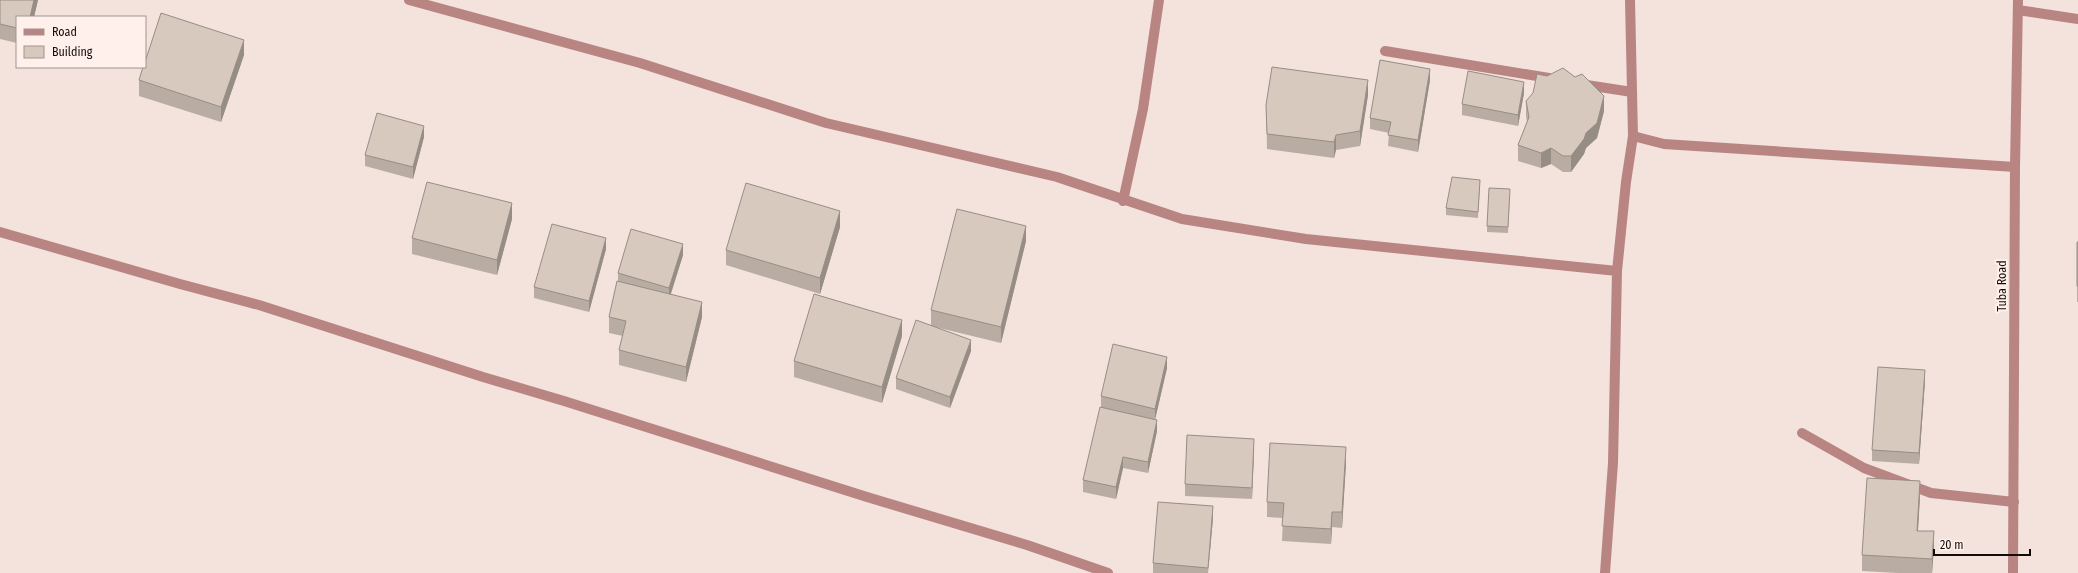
<svg xmlns="http://www.w3.org/2000/svg" width="2078" height="573" font-family="'Fira Sans Condensed',sans-serif">
	<style>
		.lines { fill: none; stroke-linecap: round; stroke-linejoin: round }
		.service { stroke: #b98583; stroke-width: 10 }
		.minor { stroke: #b98583; stroke-width: 10 }
		.tertiary { stroke: #b98583; stroke-width: 10 }
		.wall { fill: #b9ada3 }
		.shaded-wall { fill: #968d85 }
		.building { fill: #d7c9be; stroke: #968d85 }
		.labels { text-anchor: middle; stroke-width: 4; stroke-linejoin: round; paint-order: stroke }
		.street-label { font-size: 12px; fill: #120c0a; stroke: #fff0eb }
	</style>
	<rect width="100%" height="100%" fill="#f4e2dc"/>
	<g class="lines">
		<path class="service" d="M1802,433L1864,468L1931,493L2014,502"/>
		<path class="minor" d="M409,0L640,63L826,123L1057,177L1182,219L1306,239L1617,271
			M2018,10L2078,19
			M1385,51L1549,78
			M1580,84L1632,92
			M1633,136L1664,144L2015,167
			M1123,201L1143,109L1159,0
			M0,232L180,284L259,305L483,377L564,401L867,497L1027,545L1108,573
			M1605,573L1613,463L1617,271L1626,182L1633,136L1630,0"/>
		<path class="tertiary" d="M2013,573L2015,167L2018,0"/>
	</g>
	<path class="wall" d="M0,0H38L34,17H17V43L0,39Z
		M244,55L221,122L139,96V80Z
		M1430,80L1418,152L1388,146L1389,133L1370,129V118Z
		M1524,93L1518,126L1462,115V104Z
		M1368,95L1360,146L1336,150L1334,158L1267,149L1266,105Z
		M1526,101L1604,111L1597,138L1586,148L1584,154L1571,172H1563L1551,164L1541,168L1518,161V145L1527,122L1526,116Z
		M424,137L413,179L365,166V155Z
		M1480,186L1478,218L1446,215V208Z
		M1510,195L1508,233L1487,232V226Z
		M512,219L497,275L412,254V238Z
		M840,227L820,294L726,265V250Z
		M1026,241L1001,343L931,326L971,351L950,408L896,389V378L931,326V310Z
		M2078,242V302H2077V257Z
		M606,249L589,312L534,298V287Z
		M683,255L671,294L702,317L686,382L619,365V350L623,336L609,333V317L618,281V273Z
		M902,336L882,403L794,377V361Z
		M1167,368L1155,419L1157,431L1148,473L1123,468L1116,499L1083,492V480L1101,407V396Z
		M1925,381L1919,464L1872,461V450Z
		M1254,450L1252,499L1185,496V484Z
		M1346,463L1342,528L1332,527L1331,544L1282,541L1283,518L1267,517V502Z
		M1920,496L1918,531L1934,547L1932,573H1898L1862,571V555Z
		M1213,518L1208,573H1153V563Z"/>
	<path class="shaded-wall" d="M34,0H38L34,17H30Z
		M244,40V55L221,122V107Z
		M1430,69V80L1418,152V140Z
		M1368,80V95L1360,146V131Z
		M1524,82V93L1518,126V115Z
		M1604,96V111L1597,138L1586,148L1584,154L1571,172V156Z
		M424,126V137L413,179V167Z
		M1336,135V150L1334,158V142Z
		M1551,148V164L1541,168V153Z
		M512,203V219L497,275V260Z
		M840,211V227L820,294V278Z
		M1026,226V241L1001,343V327Z
		M606,238V249L589,312V301Z
		M683,244V255L669,299V288Z
		M702,302V317L686,382V367Z
		M902,320V336L882,403V387Z
		M971,340V351L950,408V397Z
		M1167,357V368L1155,420V409Z
		M1925,370V381L1919,464V453Z
		M1157,420V431L1148,473V462Z
		M1254,439V450L1252,499V488Z
		M1346,447V463L1342,528V512Z
		M1123,457V468L1116,499V487Z
		M1920,481V496L1917,546V531Z
		M1213,506V518L1208,573Z
		M1332,512V527L1331,544V529Z
		M1934,531V547L1932,573V559Z"/>
	<path class="building" d="M0,0H34L30,17H17V28L0,24Z
		M161,13L244,40L221,107L139,80L143,67H145V62Z
		M1380,60L1430,69L1418,140L1388,135L1391,122L1370,118Z
		M1272,67L1368,80L1360,131L1336,135L1334,142L1267,134L1266,105Z
		M1563,68L1575,77L1582,74L1604,96L1597,123L1586,133L1584,139L1571,156H1563L1551,148L1541,153L1518,145L1529,117L1526,101L1533,93L1537,74L1547,76Z
		M1468,71L1524,82L1518,115L1462,104Z
		M377,113L424,126L413,167L365,155Z
		M1452,177L1480,180L1478,212L1446,208Z
		M427,182L512,203L497,260L412,238Z
		M746,183L840,211L820,278L726,250Z
		M1489,188L1510,189L1508,227L1487,226Z
		M957,209L1026,226L1001,327L931,310Z
		M552,224L606,238L589,301L534,287Z
		M631,229L683,244L669,288L618,273Z
		M2077,242H2078V286H2077Z
		M617,281L702,302L686,367L619,350L626,321L609,317Z
		M814,294L902,320L882,387L794,361Z
		M916,320L971,340L950,397L896,378Z
		M1113,344L1167,357L1155,409L1101,396Z
		M1878,367L1925,370L1919,453L1872,450Z
		M1100,407L1157,420L1148,462L1123,457L1116,487L1083,480Z
		M1187,435L1254,439L1252,488L1185,484Z
		M1270,443L1346,447L1342,512H1332L1331,529L1282,526L1284,503L1267,502Z
		M1867,478L1920,481L1917,531H1934L1932,559L1862,555Z
		M1158,502L1213,506L1208,568L1153,563Z"/>
	<g class="labels">
		<g class="street-label">
			<text transform="translate(2002 286) rotate(-90)" y="4">Tuba Road</text>
		</g>
	</g>
	<rect x="16" y="16" width="130" height="52" fill="#fff0eb" stroke="#a09591"/>
	<rect x="24" y="29" width="20" height="6" fill="#b98583" stroke="#a09591"/>
	<text x="52" y="36" font-size="12" fill="#120c0a">Road</text>
	<rect x="24" y="46" width="20" height="12" fill="#d7c9be" stroke="#a09591"/>
	<text x="52" y="56" font-size="12" fill="#120c0a">Building</text>
	<path d="M1934 549v6h96v-6" fill="none" stroke="#120c0a" stroke-width="2"/>
	<text x="1940" y="549" font-size="12" fill="#120c0a" stroke="#fff0eb" stroke-width="3" paint-order="stroke">20 m</text>
</svg>
